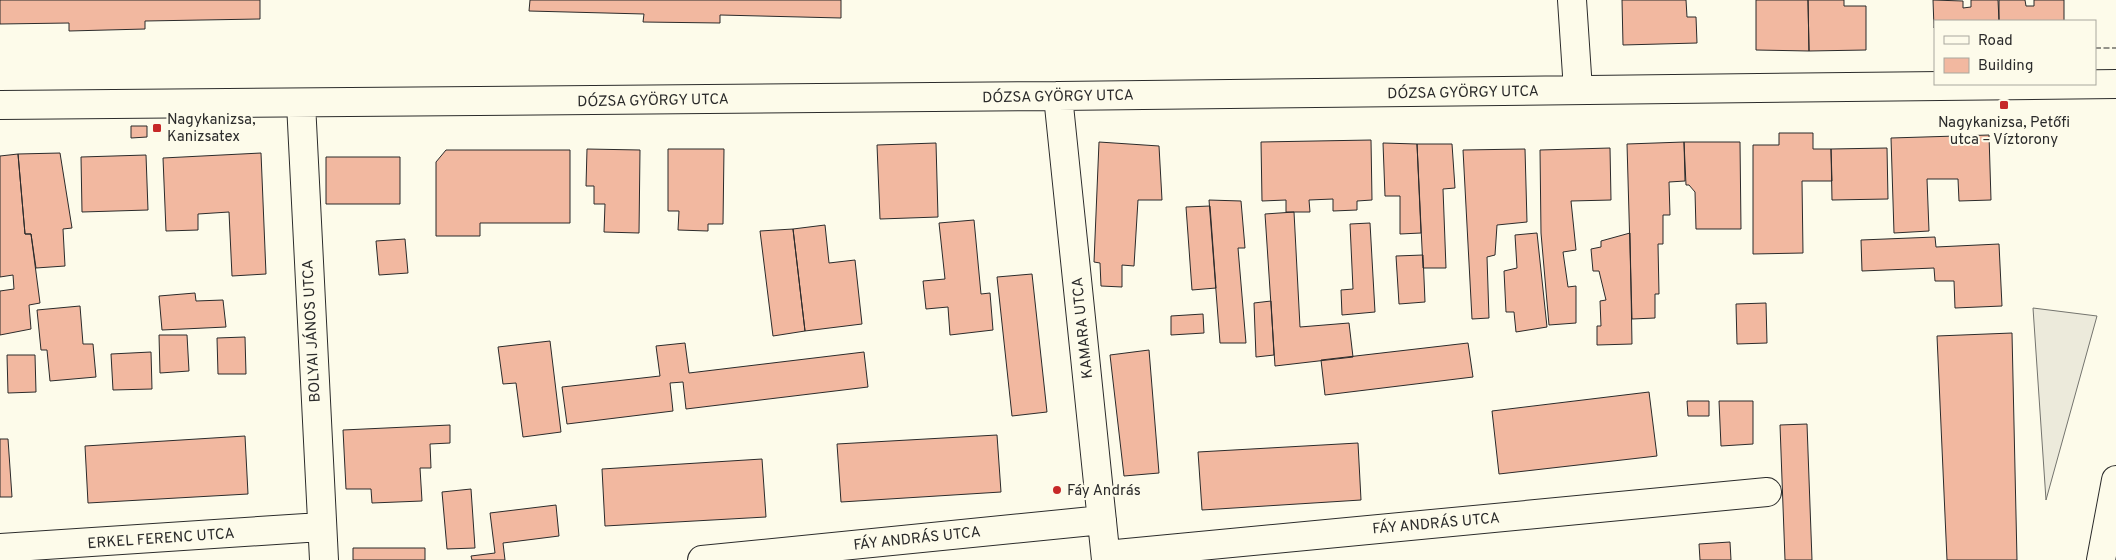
<svg xmlns="http://www.w3.org/2000/svg" width="2116" height="560" font-family="Overpass,sans-serif">
	<style>
		.parking { fill: #eceadb; stroke: #74746e }
		.building { fill: #f2b8a0; stroke: #2b2b2b }
		.lines { fill: none; stroke-linecap: round; stroke-linejoin: round }
		.minor-casing { stroke: #2b2b2b; stroke-width: 30 }
		.minor { stroke: #fdfbea; stroke-width: 28 }
		.fence { stroke: #2b2b2b; stroke-width: 1; stroke-dasharray: 6 2.5; stroke-linecap: butt }
		.poi-dot { fill: #c62828; stroke: #fdfbea; stroke-width: 2 }
		.labels { text-anchor: middle; stroke-width: 4; stroke-linejoin: round; paint-order: stroke }
		.street-label { font-size: 15px; fill: #2b2b2b; stroke: #fdfbea }
		.poi-label { font-size: 15px; fill: #2b2b2b; stroke: #fdfbea; text-anchor: start }
	</style>
	<rect width="100%" height="100%" fill="#fdfbea"/>
	<path class="parking" d="M2033,308L2097,316L2046,500Z"/>
	<path class="building" d="M0,0H260V19L145,21V29L69,31V23L0,24Z
		M530,0H841V18L720,15V23L643,22L644,14L529,11Z
		M1622,0H1686L1687,17H1696L1697,43L1623,45Z
		M1756,0H1808L1809,51L1756,50Z
		M1808,0H1844V6H1866V50L1809,51Z
		M1933,0L1963,1V8L1971,7V0H1998L1999,21H1935L1934,28Z
		M1999,0H2025L2026,6H2034V0H2064V21H1999Z
		M131,126H147V137L131,138Z
		M1779,133H1813V149H1831L1832,181H1802L1803,253L1753,254V145H1779Z
		M1989,135L1991,200L1959,201L1958,179H1927L1929,231L1894,233L1891,138Z
		M1371,140L1372,200L1357,201V210L1333,211V199L1309,200L1310,212H1286V200L1262,201L1261,142Z
		M1099,142L1159,146L1162,200H1138L1134,266L1122,265V287L1101,286L1100,263L1094,262Z
		M1684,142L1685,181L1669,182L1670,215H1663V244H1658L1659,294H1655V318L1632,319L1627,144Z
		M1684,142H1740L1741,229H1696L1695,192L1689,185H1686Z
		M936,143L938,217L880,219L877,145Z
		M1383,143L1417,144L1421,233L1400,234V196H1385Z
		M1417,144H1452L1455,188L1443,189L1446,268H1423Z
		M1610,148L1611,200L1571,201L1576,250L1563,252L1568,287L1576,286V323L1549,325L1541,233L1540,150Z
		M1887,148L1888,199L1832,200L1831,149Z
		M587,149L640,150L639,233L604,232L605,204H594V186H586Z
		M668,149H724L723,224H708V231L678,230L679,211H668Z
		M1525,149L1527,222L1497,225L1495,255L1487,257L1489,318L1472,319L1463,150Z
		M446,150H570V223H480V236H436V162Z
		M60,153L72,228L63,229L65,266L36,268L31,234H25L18,154Z
		M261,153L266,274L232,276L229,212L198,214V230L166,231L163,158Z
		M18,154L25,234H31L40,303L29,305L31,329L0,335V291L14,289L13,275L0,277V156Z
		M146,155L148,210L82,212L81,157Z
		M326,157H400V204H326Z
		M1209,200L1241,201L1245,248H1238L1246,343H1220Z
		M1210,206L1216,288L1192,290L1186,207Z
		M1294,212L1300,327L1349,323L1353,357L1275,366L1265,214Z
		M974,220L981,294L990,293L993,330L950,335L948,307L926,309L923,281L945,279L939,223Z
		M1370,223L1375,312L1342,315L1341,290L1353,289L1350,224Z
		M825,225L829,263L855,260L862,324L805,331L793,229Z
		M793,229L805,331L773,336L760,231Z
		M1537,233L1547,327L1516,332L1514,312H1506L1504,271L1517,268L1515,235Z
		M1630,233L1632,344L1597,345V326H1601L1600,301L1606,300L1599,271H1593L1591,249L1601,247V241Z
		M1935,237L1936,247L1999,244L2002,306L1955,308L1954,281H1935L1934,268L1862,271L1861,240Z
		M405,239L408,273L379,275L376,241Z
		M1423,255L1425,302L1399,304L1396,256Z
		M1032,274L1047,412L1012,416L997,277Z
		M195,293L196,301L223,300L226,327L162,330L159,296Z
		M1271,301L1274,355L1256,357L1254,303Z
		M1766,303L1767,343L1737,344L1736,304Z
		M80,306L83,344H93L96,377L50,381L47,350H41L37,310Z
		M1203,314L1204,333L1171,335V316Z
		M2012,333L2017,560H1947L1937,336Z
		M159,335H187L189,371L160,373Z
		M245,337L246,374H218L217,338Z
		M550,341L561,432L523,437L516,383L503,384L498,347Z
		M685,343L689,373L864,352L868,387L686,409L683,382L670,383L673,411L567,424L562,387L660,376L656,346Z
		M1468,343L1473,377L1325,395L1321,360Z
		M1149,350L1159,473L1124,476L1110,355Z
		M151,352L152,389L113,390L111,354Z
		M7,355H35L36,392L8,393Z
		M1649,392L1657,456L1499,474L1492,411Z
		M1687,401H1709V416H1688Z
		M1719,401H1753V444L1721,446Z
		M1807,424L1812,560H1785L1780,425Z
		M450,425V443L430,444L431,468H420L422,501L372,503L371,489H346L343,430Z
		M997,435L1001,492L841,502L837,444Z
		M245,436L248,494L88,503L85,446Z
		M0,439H8L12,497H0Z
		M1358,443L1361,500L1202,510L1198,452Z
		M762,459L766,517L605,526L602,469Z
		M471,489L475,548L447,549L442,492Z
		M556,505L559,536L503,543L505,560H472L471,556L495,553L490,513Z
		M1730,542L1731,560H1700L1699,544Z
		M353,548H425V560H353Z"/>
	<g class="lines">
		<defs>
			<path id="minor" d="M1572,0L1578,90
				M1058,96L1106,560
				M301,103L324,560
				M0,105L1058,96L2116,84
				M0,548L321,527
				M1106,555L1767,492
				M702,560L1102,520
				M2101,560L2116,480"/>
		</defs>
		<use href="#minor" class="minor-casing"/>
		<use href="#minor" class="minor"/>
		<path class="fence" d="M2095,48H2116"/>
	</g>
	<g class="poi-dot">
		<rect x="1999" y="100" width="10" height="10" rx="2.5"/>
		<rect x="152" y="123" width="10" height="10" rx="2.5"/>
		<circle cx="1057" cy="490" r="5"/>
	</g>
	<g class="labels">
		<g class="street-label">
			<text transform="translate(1463 92) rotate(-1)" y="5">DÓZSA GYÖRGY UTCA</text>
			<text transform="translate(1058 96) rotate(-1)" y="5">DÓZSA GYÖRGY UTCA</text>
			<text transform="translate(653 100) rotate(-1)" y="5">DÓZSA GYÖRGY UTCA</text>
			<text transform="translate(1082 328) rotate(-96)" y="5">KAMARA UTCA</text>
			<text transform="translate(311 331) rotate(-93)" y="5">BOLYAI JÁNOS UTCA</text>
			<text transform="translate(1436 523) rotate(-5)" y="5">FÁY ANDRÁS UTCA</text>
			<text transform="translate(161 538) rotate(-4)" y="5">ERKEL FERENC UTCA</text>
			<text transform="translate(917 538) rotate(-6)" y="5">FÁY ANDRÁS UTCA</text>
		</g>
		<g class="poi-label">
			<text x="167" y="124">Nagykanizsa,<tspan x="167" dy="17">Kanizsatex</tspan></text>
			<text x="2004" y="127" text-anchor="middle">Nagykanizsa, Petőfi<tspan x="2004" dy="17">utca – Víztorony</tspan></text>
			<text x="1067" y="495">Fáy András</text>
		</g>
	</g>
	<rect x="1934" y="20" width="162" height="65" fill="#fdfbea" stroke="#a9a89e"/>
	<rect x="1944" y="36" width="25" height="8" fill="#fdfbea" stroke="#a9a89e"/>
	<text x="1978" y="45" font-size="15" fill="#2b2b2b">Road</text>
	<rect x="1944" y="58" width="25" height="15" fill="#f2b8a0" stroke="#a9a89e"/>
	<text x="1978" y="70" font-size="15" fill="#2b2b2b">Building</text>
</svg>
